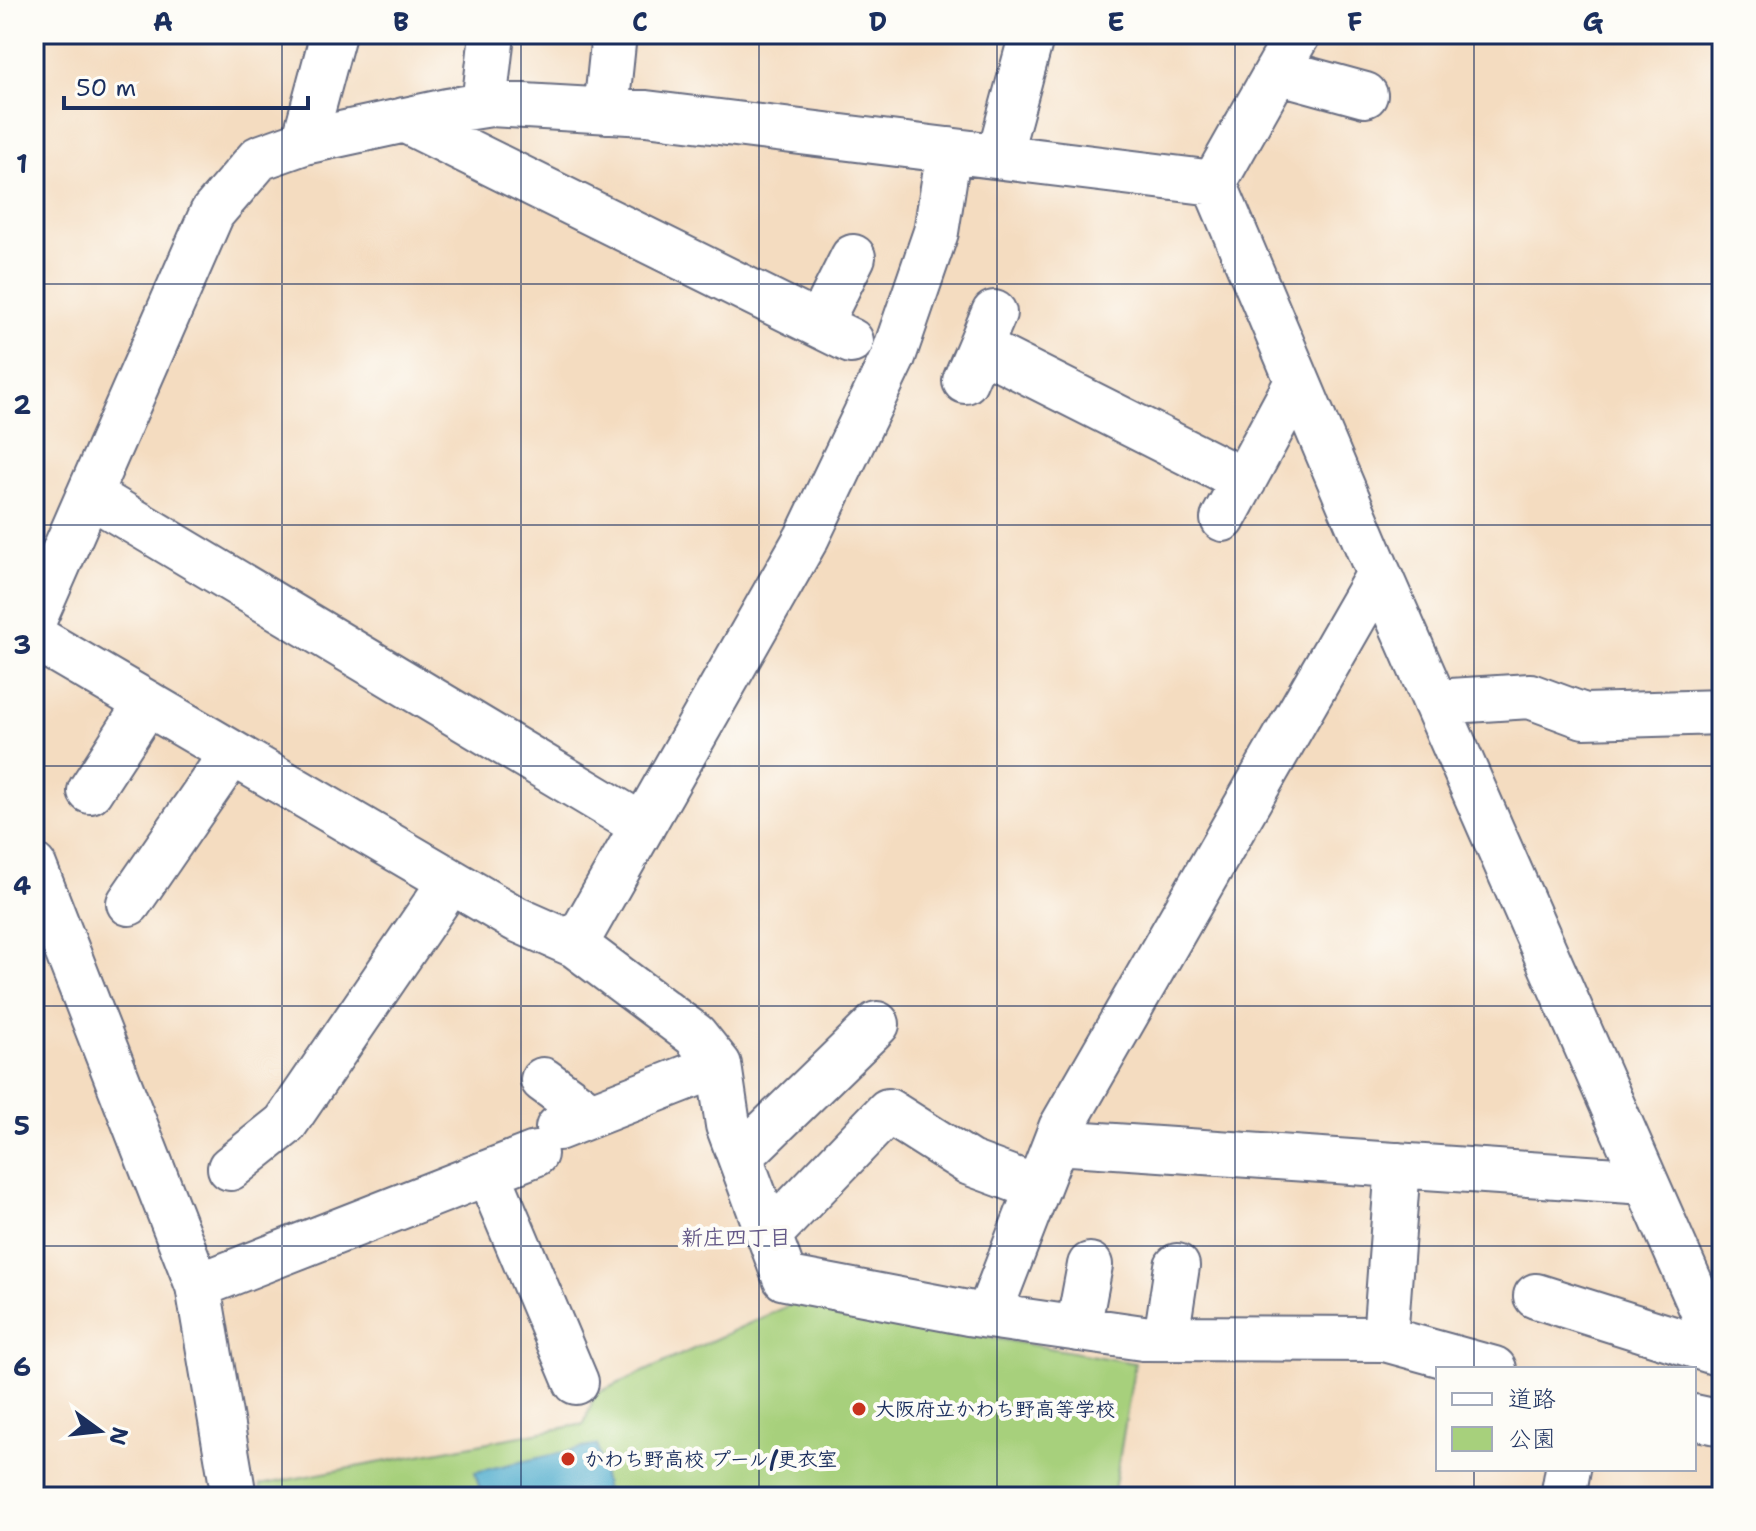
<svg xmlns="http://www.w3.org/2000/svg" width="1756" height="1531" font-family="'Shantell Sans','Klee One',sans-serif">
	<style>
		.green { fill: #a7d07c; stroke: #61806d; stroke-width: 2 }
		.water { fill: #4eaccd; stroke: #346e96; stroke-width: 2 }
		.lines { fill: none; stroke-linecap: round; stroke-linejoin: round }
		.minor-casing { stroke: #676c80; stroke-width: 48 }
		.minor { stroke: #fff; stroke-width: 44 }
		.grid { fill: none; stroke: #1b2f5e; stroke-width: 2; stroke-opacity: 0.55 }
		.poi-dot { fill: #c8321e; stroke: #fdfcf7; stroke-width: 3 }
		.labels { text-anchor: middle; stroke-width: 8; stroke-linejoin: round; paint-order: stroke }
		.poi-label { font-size: 20px; font-weight: bold; fill: #1b2f5e; stroke: #fdfcf7; text-anchor: start }
		.neighbourhood-label { font-size: 22px; font-weight: bold; fill: #645988; stroke: #fdfcf7 }
		.neatline { fill: none; stroke: #1b2f5e; stroke-width: 3 }
		.grid-label { font-size: 26px; text-anchor: middle; font-weight: bold; fill: #1b2f5e }
	</style>
	<rect width="100%" height="100%" fill="#fdfcf7"/>
	<filter id="ink" filterUnits="userSpaceOnUse"><feTurbulence type="fractalNoise" baseFrequency=".0125" numOctaves="2"/><feDisplacementMap in="SourceGraphic" scale="16" xChannelSelector="R" yChannelSelector="G"/><feConvolveMatrix kernelMatrix="1 2 1 2 8 2 1 2 1" color-interpolation-filters="sRGB"/></filter>
	<filter id="wash" filterUnits="userSpaceOnUse"><feTurbulence type="fractalNoise" baseFrequency=".006" numOctaves="4" result="noise"/><feDisplacementMap in="SourceGraphic" scale="32" xChannelSelector="R" yChannelSelector="G"/><feGaussianBlur stdDeviation="1.8" result="paint"/><feColorMatrix in="noise" values="0 0 0 0 0 0 0 0 0 0 0 0 0 0 0 0 0 1.4 0 .05"/><feComposite in="paint" operator="in"/></filter>
	<g filter="url(#wash)">
		<rect width="100%" height="100%" fill="#f4dcc0"/>
		<path class="green" d="M794,1303L1135,1363L1113,1497H262L260,1485L584,1424L595,1394Z"/>
		<path class="water" d="M597,1445L607,1497H482L475,1472Z"/>
	</g>
	<g filter="url(#ink)">
		<g class="lines">
			<defs>
				<path id="minor" d="M1277,71L1365,95
					M484,105L492,34
					M606,111L614,34
					M404,120L851,341
					M304,142L333,34
					M999,156L1032,34
					M1214,183L1379,574L1722,1355
					M1214,183L1298,34
					M819,325L853,257
					M980,348L1244,481
					M965,381L994,313
					M90,495L643,826
					M1223,519L1297,382
					M34,620L212,213L259,158L304,142L447,111L491,104L646,113L1214,183
					M34,637L516,919L575,945L695,1035L719,1065L728,1125L785,1278L968,1313L1143,1338L1385,1339L1494,1369
					M1435,702L1530,696L1584,716L1722,712
					M90,791L147,703
					M34,866L198,1286L234,1497
					M129,903L232,753
					M575,945L807,537L893,357L936,232L949,150
					M543,1080L591,1115
					M558,1128L719,1065
					M1056,1142L1646,1182
					M740,1157L877,1024
					M230,1168L285,1124L451,881
					M488,1173L576,1382
					M769,1235L888,1111L970,1163L1038,1188
					M198,1286L535,1154
					M1536,1296L1721,1354
					M988,1316L1061,1128L1379,574
					M1078,1329L1090,1265
					M1166,1338L1177,1266
					M1385,1339L1398,1165
					M1694,1417L1722,1423
					M1563,1497L1568,1469"/>
			</defs>
			<use href="#minor" class="minor-casing"/>
			<use href="#minor" class="minor"/>
		</g>
	</g>
	<path class="grid" d="M282,34V1497M521,34V1497M759,34V1497M997,34V1497M1235,34V1497M1474,34V1369M34,284H1722M34,525H1722M34,766H1722M34,1006H1722M34,1246H1722M1474,1469V1497"/>
	<g class="poi-dot">
		<circle cx="859" cy="1409" r="8"/>
		<circle cx="568" cy="1459" r="8"/>
	</g>
	<g class="labels">
		<g class="poi-label">
			<text x="875" y="1416">大阪府立かわち野高等学校</text>
			<text x="584" y="1466">かわち野高校 プール/更衣室</text>
		</g>
		<g class="neighbourhood-label">
			<text x="736" y="1245">新庄四丁目</text>
		</g>
	</g>
	<rect width="1756" height="1531" fill="none" stroke="#fdfcf7" stroke-width="88"/>
	<rect x="1436" y="1367" width="260" height="104" fill="#fdfcf7" stroke="#a3aaba" stroke-width="2"/>
	<rect x="1452" y="1393" width="40" height="12" fill="#ffffff" stroke="#a3aaba" stroke-width="2"/>
	<text x="1508" y="1407" font-size="24" fill="#1b2f5e">道路</text>
	<rect x="1452" y="1427" width="40" height="24" fill="#a7d07c" stroke="#a3aaba" stroke-width="2"/>
	<text x="1508" y="1447" font-size="24" fill="#1b2f5e">公園</text>
	<g transform="translate(100 1431) rotate(105)" stroke="#fdfcf7" stroke-width="6" paint-order="stroke">
	<path d="M0-6L14 30L0 20L-14 30Z" fill="#1b2f5e"/>
	<text y="-12" font-size="22" font-weight="bold" text-anchor="middle" fill="#1b2f5e">N</text>
	</g>
	<path d="M64 96v12h244v-12" fill="none" stroke="#1b2f5e" stroke-width="4"/>
	<text x="76" y="96" font-size="24" fill="#1b2f5e" stroke="#fdfcf7" stroke-width="6" paint-order="stroke">50 m</text>
	<rect x="44" y="44" width="1668" height="1443" class="neatline"/>
	<g class="grid-label">
		<text x="163" y="31">A</text>
		<text x="401" y="31">B</text>
		<text x="640" y="31">C</text>
		<text x="878" y="31">D</text>
		<text x="1116" y="31">E</text>
		<text x="1355" y="31">F</text>
		<text x="1593" y="31">G</text>
		<text x="22" y="173">1</text>
		<text x="22" y="414">2</text>
		<text x="22" y="654">3</text>
		<text x="22" y="895">4</text>
		<text x="22" y="1135">5</text>
		<text x="22" y="1376">6</text>
	</g>
</svg>
